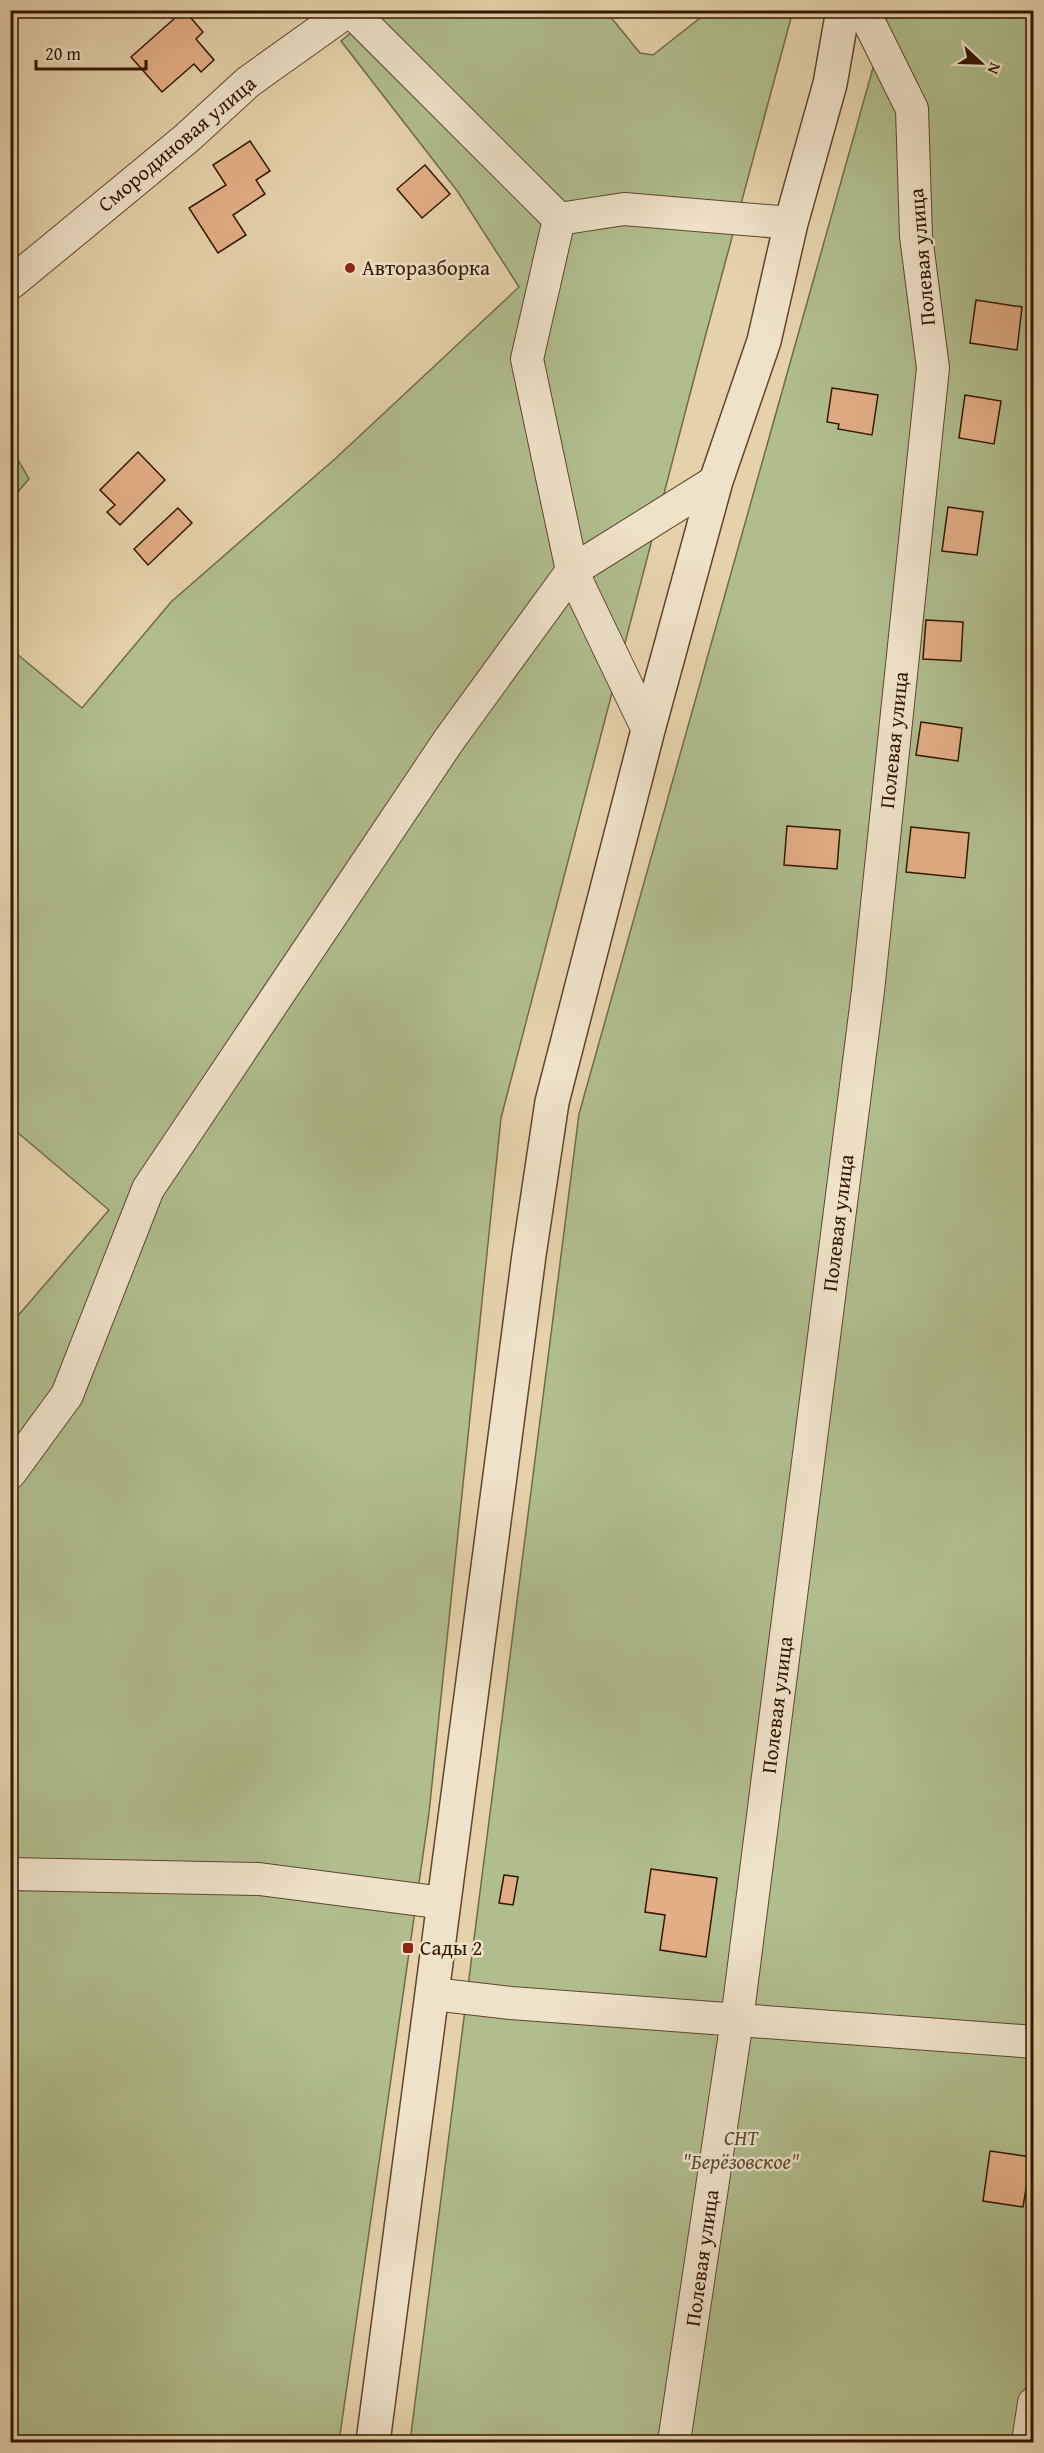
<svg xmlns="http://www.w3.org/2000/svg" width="1044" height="2453" font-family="'Gentium Book Plus',serif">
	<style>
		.green { fill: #b0bd8d; stroke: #726a47; stroke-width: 1.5 }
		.building { fill: #e3ae86; stroke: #331601; stroke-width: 1.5 }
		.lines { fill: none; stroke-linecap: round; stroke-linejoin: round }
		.minor-casing { stroke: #60452c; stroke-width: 34 }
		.tertiary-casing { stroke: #60452c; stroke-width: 36 }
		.minor { stroke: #eee2c8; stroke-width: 32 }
		.tertiary { stroke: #eee2c8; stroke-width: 33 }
		.poi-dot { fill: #8f2418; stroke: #eee2c8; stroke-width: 2 }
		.labels { text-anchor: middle; stroke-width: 5; stroke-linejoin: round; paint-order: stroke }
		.street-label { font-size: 21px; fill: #331601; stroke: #eee2c8 }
		.poi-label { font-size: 21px; fill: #331601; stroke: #eee2c8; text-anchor: start }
		.park-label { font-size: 21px; font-style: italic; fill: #58482b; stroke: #eee2c8 }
	</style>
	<rect width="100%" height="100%" fill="#e5d2ab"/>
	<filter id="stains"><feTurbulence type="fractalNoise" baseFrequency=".00333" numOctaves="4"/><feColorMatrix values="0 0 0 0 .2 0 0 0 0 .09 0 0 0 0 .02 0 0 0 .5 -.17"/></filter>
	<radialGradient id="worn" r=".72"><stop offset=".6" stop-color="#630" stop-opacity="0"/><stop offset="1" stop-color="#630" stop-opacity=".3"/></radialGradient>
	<path class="green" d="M605,10L640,53L653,55L709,11H788L791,18L696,371L501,1118L429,1813L339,2442H11L10,1325L109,1210L11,1127V649L82,708L171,602L336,458L519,287L458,192L341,41L377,11Z
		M889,11H1033V2442H410L579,1114Z
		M10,446L29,479L11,500H10Z"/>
	<path class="building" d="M184,10L203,32L196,39L214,60L201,72L194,64L162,92L131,57Z
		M250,141L270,171L256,180L265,194L233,215L246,235L218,253L189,208L226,185L213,165Z
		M425,165L450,194L422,218L397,189Z
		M976,300L1022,307L1017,350L970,343Z
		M832,388L878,395L872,435L838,429L839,424L827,422Z
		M965,395L1001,401L994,444L959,438Z
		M138,452L165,480L120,525L107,512L115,505L100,490Z
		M948,507L983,512L977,555L942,551Z
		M178,508L192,523L148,565L134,549Z
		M926,620L963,622L961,661L923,659Z
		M921,722L962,728L958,761L916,755Z
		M787,826L840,830L837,869L784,865Z
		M911,827L969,833L965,878L906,872Z
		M651,1869L717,1878L706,1957L660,1950L665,1915L645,1912Z
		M504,1875L518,1877L513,1905L499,1903Z
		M990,2151L1031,2157L1023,2207L983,2201Z"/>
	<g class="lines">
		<defs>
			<path id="minor" d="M350,10L559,219L527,359L572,571L648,730
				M559,219L624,209L791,223
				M10,284L187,138L248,82L349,10
				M10,1473L67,1395L148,1189L449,740L572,571L716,481
				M10,1874L259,1879L444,1903
				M433,1994L511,2003L1034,2042
				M674,2442L737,2020L868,991L933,368L916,236L912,109L863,10
				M1028,2442L1034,2403"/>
			<path id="tertiary" d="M373,2442L529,1255L552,1102L648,730L716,481L764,341L791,223L830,84L843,10"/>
		</defs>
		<use href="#minor" class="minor-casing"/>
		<use href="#tertiary" class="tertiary-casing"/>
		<use href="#minor" class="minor"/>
		<use href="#tertiary" class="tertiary"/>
	</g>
	<g class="poi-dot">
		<circle cx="350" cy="268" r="6"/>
		<rect x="402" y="1942" width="12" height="12" rx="3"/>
	</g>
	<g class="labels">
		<g class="street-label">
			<text transform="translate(177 144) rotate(-40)" y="7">Смородиновая улица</text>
			<text transform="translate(922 257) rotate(-95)" y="7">Полевая улица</text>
			<text transform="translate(894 740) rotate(-84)" y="7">Полевая улица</text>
			<text transform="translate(838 1223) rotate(-83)" y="7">Полевая улица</text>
			<text transform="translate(777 1705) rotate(-83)" y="7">Полевая улица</text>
			<text transform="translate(702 2258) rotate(-82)" y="7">Полевая улица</text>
		</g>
		<g class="poi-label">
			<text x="362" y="275">Авторазборка</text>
			<text x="420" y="1955">Сады 2</text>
		</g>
		<g class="park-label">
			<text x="741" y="2145">СНТ<tspan x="741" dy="24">"Берёзовское"</tspan></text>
		</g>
	</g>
	<rect width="1044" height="2453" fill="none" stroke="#e5d2ab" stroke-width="36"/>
	<rect x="12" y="12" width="1020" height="2429" fill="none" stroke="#331601" stroke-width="3"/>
	<rect x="18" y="18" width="1008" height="2417" fill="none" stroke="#331601" stroke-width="1.5"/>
	<g transform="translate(981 63) rotate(112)" stroke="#eee2c8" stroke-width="4.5" paint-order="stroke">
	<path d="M0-4.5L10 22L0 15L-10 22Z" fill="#331601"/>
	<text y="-9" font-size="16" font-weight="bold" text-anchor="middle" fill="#331601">N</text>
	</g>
	<path d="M36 60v9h110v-9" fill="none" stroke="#331601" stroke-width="3"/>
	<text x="45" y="60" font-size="18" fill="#331601" stroke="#eee2c8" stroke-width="4.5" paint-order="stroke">20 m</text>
	<rect width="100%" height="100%" filter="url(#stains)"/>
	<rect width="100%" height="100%" fill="url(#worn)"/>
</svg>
